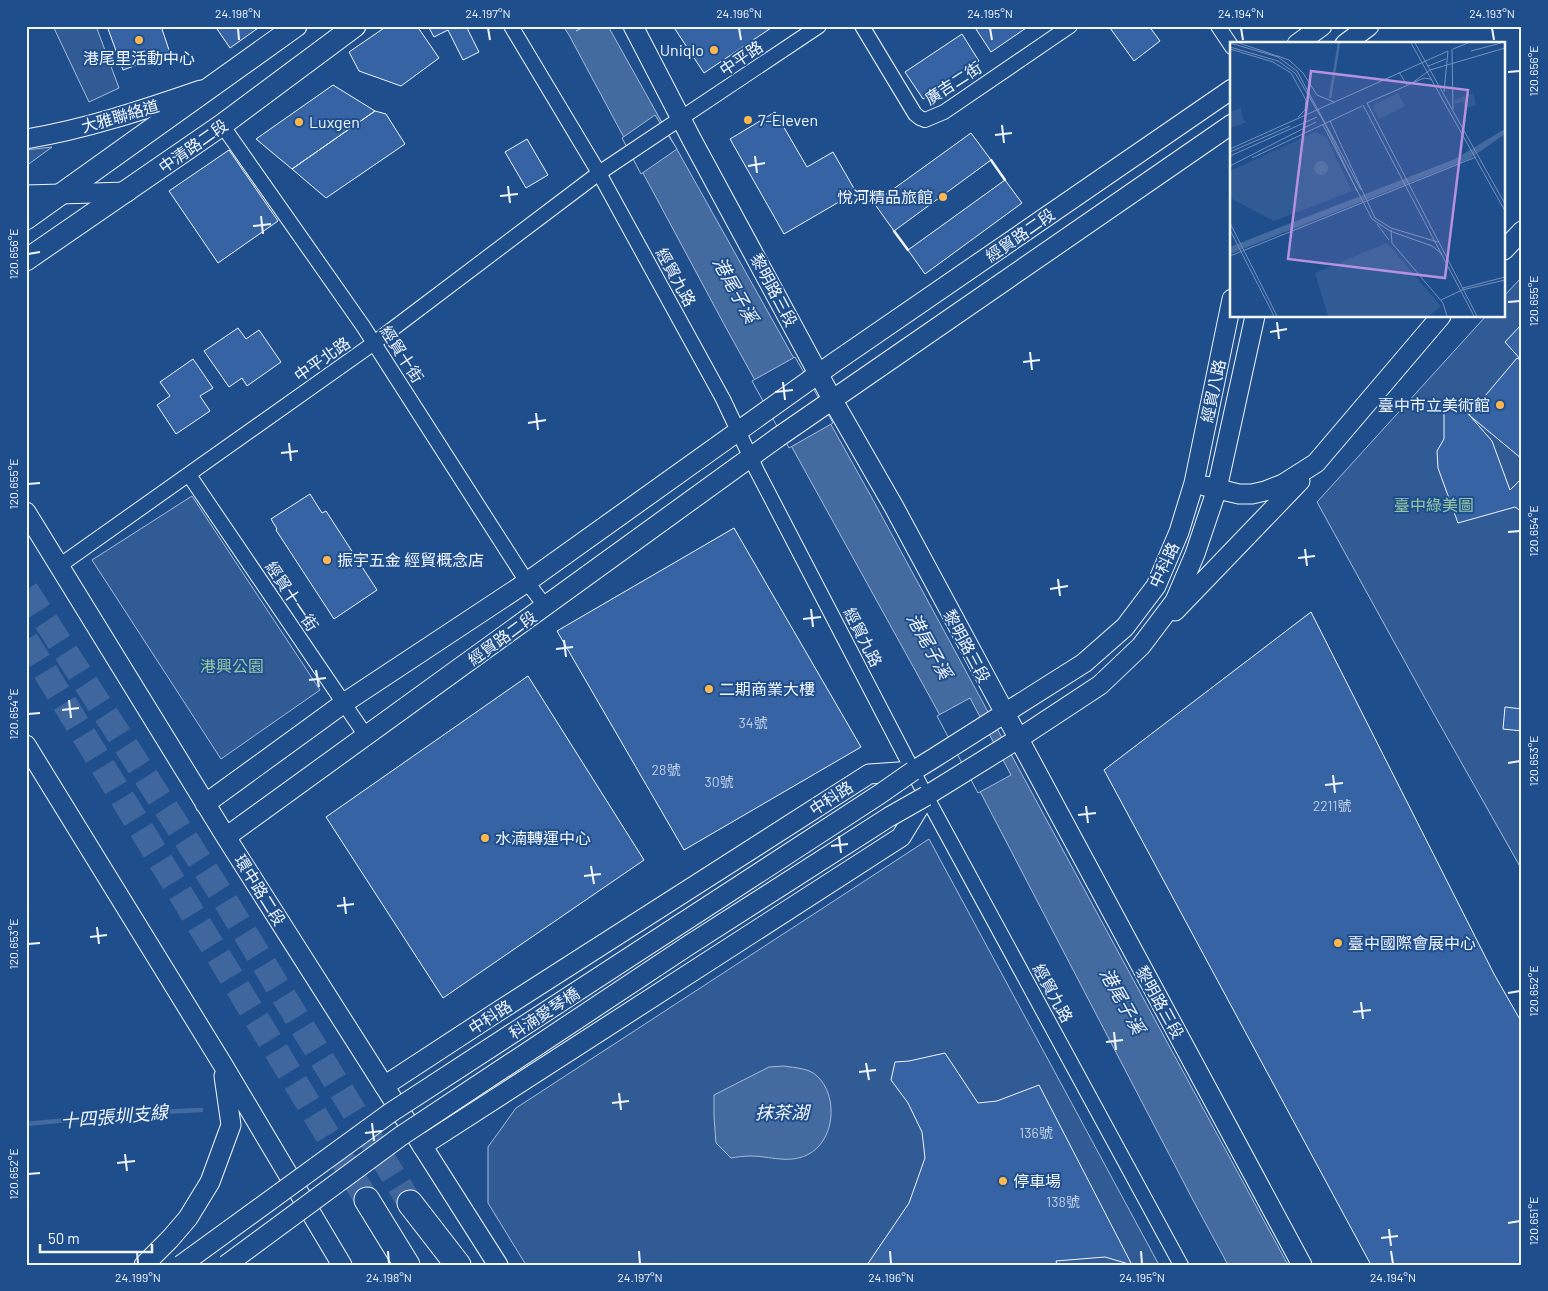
<svg xmlns="http://www.w3.org/2000/svg" width="1548" height="1291" font-family="Barlow,'Noto Sans TC',sans-serif">
	<style>
		.green { fill: #305b95; stroke: #a8bbd7 }
		.water { fill: #446ba0; stroke: #a8bbd7 }
		.pier { fill: #1f4e8c; stroke: #a8bbd7 }
		.lines { fill: none; stroke-linecap: round; stroke-linejoin: round }
		.stream { stroke: #446ba0; stroke-width: 4.5 }
		.building { fill: #3563a3; stroke: #f2f6ff }
		.highway-tunnel { stroke: #3f679d; stroke-width: 25; stroke-dasharray: 25 12; stroke-linecap: butt }
		.street-casing { stroke: #f2f6ff; stroke-width: 16 }
		.secondary-casing { stroke: #f2f6ff; stroke-width: 21 }
		.primary-casing { stroke: #f2f6ff; stroke-width: 23 }
		.highway-casing { stroke: #f2f6ff; stroke-width: 27 }
		.street { stroke: #1f4e8c; stroke-width: 14 }
		.secondary { stroke: #1f4e8c; stroke-width: 19 }
		.primary { stroke: #1f4e8c; stroke-width: 21 }
		.highway { stroke: #1f4e8c; stroke-width: 25 }
		.secondary-bridge-casing { stroke: #f2f6ff; stroke-width: 21; stroke-linecap: butt }
		.secondary-bridge { stroke: #1f4e8c; stroke-width: 19 }
		.wall { stroke: #f2f6ff; stroke-width: 2.5 }
		.ticks { fill: none; stroke: #f2f6ff; stroke-width: 2 }
		.poi-dot { fill: #ffb74d; stroke: #1f4e8c; stroke-width: 2 }
		.labels { text-anchor: middle; stroke-width: 4; stroke-linejoin: round; paint-order: stroke }
		.number-label { font-size: 14px; fill: #c3d1e8 }
		.poi-label { font-size: 16px; fill: #f2f6ff; stroke: #1f4e8c; text-anchor: start }
		.street-label { font-size: 16px; fill: #f2f6ff; stroke: #1f4e8c }
		.park-label { font-size: 16px; fill: #97c8a6; stroke: #1f4e8c }
		.water-label { font-size: 18px; font-style: italic; fill: #f2f6ff; stroke: #1f4e8c }
		.inset-river { fill: none; stroke: #446ba0; stroke-width: 2.5 }
		.inset-road { fill: none; stroke: #7391ba; stroke-width: 1 }
		.view { fill: #b691df; fill-opacity: 0.15; stroke: #b691df; stroke-width: 2.5 }
		.inset-edge { fill: none; stroke: #f2f6ff; stroke-width: 2.5 }
		.neatline { fill: none; stroke: #f2f6ff; stroke-width: 2 }
		.ticks-label { font-size: 12px; text-anchor: middle; fill: #f2f6ff }
	</style>
	<rect width="100%" height="100%" fill="#1f4e8c"/>
	<path class="green" d="M53,26H96L119,88L89,102Z
		M52,147L26,166V150Z
		M1522,277V870L1426,700L1317,502L1486,316H1504V296Z
		M192,496L320,690L221,759L92,560Z
		M929,839L1159,1265H526L488,1203V1147L516,1108Z"/>
	<path class="water" d="M563,26H583L576,31L587,26H608L872,498L1288,1265H1228L1194,1202L947,728L725,326L569,35Z
		M784,1066C795,1068 809,1068 817,1076C839,1096 835,1142 807,1155C788,1164 770,1156 750,1156C744,1156 737,1157 731,1158L716,1143L714,1117V1095L769,1067Z"/>
	<path class="pier" d="M655,115L677,149L641,174L622,138Z
		M795,357L833,423L789,448L752,381Z
		M970,698L1011,775L978,793L937,716Z"/>
	<g class="lines">
		<path class="stream" d="M26,1124L142,1113L201,1110"/>
	</g>
	<path class="building" d="M107,26H161L170,53L123,70Z
		M215,26H261L230,48Z
		M387,26H417L439,58L401,86L359,71L349,52Z
		M428,26H466L479,52L463,60L448,30L434,37Z
		M673,26H774L704,73Z
		M974,26H1029L991,52Z
		M1112,26H1149L1160,41L1134,61L1110,28Z
		M962,34L979,61L923,99L905,72Z
		M333,85L375,111L292,169L256,139Z
		M375,111L386,114L405,144L326,198L292,169Z
		M775,112L807,167L833,152L856,192L784,234L730,139Z
		M971,133L991,160L894,231L874,203Z
		M527,139L548,175L526,188L505,152Z
		M229,150L278,221L218,263L169,191Z
		M1005,180L1022,203L925,274L908,250Z
		M1522,324V361L1505,342Z
		M238,328L246,339L259,330L281,362L247,386L242,378L229,387L204,351Z
		M1517,358L1522,361V459L1469,415Z
		M193,359L213,388L200,396L210,411L176,434L157,405L170,396L160,382Z
		M1464,409L1492,441L1510,490L1522,478V512L1515,507L1458,523L1438,468L1437,451L1444,439V411Z
		M310,494L322,513L326,511L377,590L334,619L276,530L277,529L271,519Z
		M734,528L861,747L684,850L557,631Z
		M1311,612L1494,974L1522,1023V1265H1371L1104,770Z
		M528,676L644,860L443,998L326,817Z
		M1505,707L1522,709V731L1503,729Z
		M945,1053L978,1103L997,1101L1039,1085L1132,1265L1105,1257L1056,1261L1057,1265H867L909,1203L925,1158L922,1132L908,1103L891,1080L895,1062L909,1061Z"/>
	<g class="lines">
		<path class="highway-tunnel" d="M26,590L223,897L410,1203
			M26,640L367,1200"/>
		<defs>
			<path id="street" d="M511,26L599,173L723,399L757,471L926,796L1181,1265
				M862,26L915,114L920,118L925,120L944,112L1070,26
				M1218,26L1232,47
				M222,125L363,326L527,582L545,606
				M189,475L366,736
				M59,566L374,343L599,173L819,26"/>
			<path id="secondary" d="M633,26L692,140L832,399L894,507L1302,1265
				M1297,44L1322,26
				M1345,44L1369,26
				M26,139C86,129 143,110 201,90
				M26,195L127,192
				M1504,250L1522,231
				M1205,486L1239,494H1252L1265,491L1283,484L1316,463L1441,316
				M26,512L226,837L498,1265
				M1175,611L1300,481
				M26,745L223,1065L342,1265
				M205,804L344,703L527,582L835,362L1232,89
				M226,837L777,438L1232,124
				M384,1086L494,1014L869,774L913,771L934,758L1084,663L1125,627L1156,586L1179,532L1194,483L1232,299
				M422,1146L901,837L926,796L1018,739L1100,685L1141,646L1175,601L1195,554L1217,489L1255,316
				M144,1265L170,1239L188,1218L210,1182L231,1125L224,1076"/>
			<path id="primary" d="M26,219L296,26
				M26,260L222,125L355,26"/>
			<path id="highway" d="M367,1200L407,1265
				M410,1203L458,1265"/>
		</defs>
		<use href="#street" class="street-casing"/>
		<use href="#secondary" class="secondary-casing"/>
		<use href="#primary" class="primary-casing"/>
		<use href="#highway" class="highway-casing"/>
		<use href="#street" class="street"/>
		<use href="#secondary" class="secondary"/>
		<use href="#primary" class="primary"/>
		<use href="#highway" class="highway"/>
		<defs>
			<path id="secondary-bridge" d="M181,1265L390,1113L880,794L913,771
				M226,1265L401,1136L689,945L889,817L926,796"/>
		</defs>
		<use href="#secondary-bridge" class="secondary-bridge-casing"/>
		<use href="#secondary-bridge" class="secondary-bridge"/>
		<path class="wall" d="M991,160L1005,180
			M894,231L908,250"/>
	</g>
	<path class="ticks" d="M238,28L239,40M488,28L490,40M739,28L741,40M990,28L992,40M1241,28L1243,40M1492,28L1494,40M1508,72L1520,71M1002,125L1004,143M995,135L1012,133M755,156L757,173M748,166L765,163M508,186L510,203M500,196L518,194M261,216L263,234M253,226L271,224M28,254L40,252M1508,302L1520,301M1277,322L1279,339M1270,332L1287,329M1030,352L1032,370M1023,362L1040,360M783,382L785,400M775,392L793,390M536,413L538,430M528,423L546,420M289,443L291,461M281,453L298,451M28,484L40,483M1508,532L1520,531M1305,549L1307,566M1298,558L1315,556M1058,579L1060,596M1050,589L1068,586M811,609L813,627M803,619L821,617M564,640L566,657M556,649L573,647M316,670L319,687M309,680L326,678M69,700L71,718M62,710L79,708M28,714L40,713M1508,763L1520,761M1333,775L1335,793M1325,785L1343,783M1086,806L1088,823M1078,815L1096,813M839,836L841,853M831,846L848,844M591,866L594,884M584,876L601,874M344,897L346,914M337,906L354,904M97,927L99,944M90,937L107,935M28,944L40,943M1508,993L1520,991M1361,1002L1363,1019M1353,1012L1371,1010M1114,1032L1116,1050M1106,1042L1123,1040M866,1063L869,1080M859,1072L876,1070M619,1093L621,1110M612,1103L629,1101M372,1123L374,1141M365,1133L382,1131M125,1154L127,1171M117,1163L135,1161M28,1174L40,1173M1508,1223L1520,1221M1389,1229L1391,1246M1381,1238L1398,1236M137,1251L138,1264M388,1251L389,1264M639,1251L640,1264M890,1251L891,1264M1141,1251L1142,1264M1391,1251L1393,1264"/>
	<g class="poi-dot">
		<circle cx="139" cy="40" r="5"/>
		<circle cx="714" cy="50" r="5"/>
		<circle cx="748" cy="120" r="5"/>
		<circle cx="299" cy="122" r="5"/>
		<circle cx="943" cy="197" r="5"/>
		<circle cx="1500" cy="405" r="5"/>
		<circle cx="327" cy="560" r="5"/>
		<circle cx="709" cy="689" r="5"/>
		<circle cx="485" cy="838" r="5"/>
		<circle cx="1338" cy="943" r="5"/>
		<circle cx="1003" cy="1181" r="5"/>
	</g>
	<g class="labels">
		<g class="number-label">
			<text x="753" y="728">34號</text>
			<text x="666" y="775">28號</text>
			<text x="719" y="787">30號</text>
			<text x="1332" y="811">2211號</text>
			<text x="1036" y="1138">136號</text>
			<text x="1063" y="1207">138號</text>
		</g>
		<g class="poi-label">
			<text x="704" y="56" text-anchor="end">Uniqlo</text>
			<text x="139" y="64" text-anchor="middle">港尾里活動中心</text>
			<text x="758" y="126">7-Eleven</text>
			<text x="309" y="128">Luxgen</text>
			<text x="933" y="203" text-anchor="end">悅河精品旅館</text>
			<text x="1490" y="411" text-anchor="end">臺中市立美術館</text>
			<text x="337" y="566">振宇五金 經貿概念店</text>
			<text x="719" y="695">二期商業大樓</text>
			<text x="495" y="844">水湳轉運中心</text>
			<text x="1348" y="949">臺中國際會展中心</text>
			<text x="1013" y="1187">停車場</text>
		</g>
		<g class="street-label">
			<text transform="translate(741 58) rotate(-34)" y="6">中平路</text>
			<text transform="translate(953 83) rotate(-33)" y="6">廣吉二街</text>
			<text transform="translate(120 116) rotate(-16)" y="6">大雅聯絡道</text>
			<text transform="translate(193 146) rotate(-35)" y="6">中清路二段</text>
			<text transform="translate(1020 235) rotate(-35)" y="6">經貿路二段</text>
			<text transform="translate(676 277) rotate(61)" y="6">經貿九路</text>
			<text transform="translate(774 290) rotate(62)" y="6">黎明路三段</text>
			<text transform="translate(402 354) rotate(57)" y="6">經貿十街</text>
			<text transform="translate(322 359) rotate(-35)" y="6">中平北路</text>
			<text transform="translate(1213 391) rotate(-78)" y="6">經貿八路</text>
			<text transform="translate(1164 565) rotate(-65)" y="6">中科路</text>
			<text transform="translate(292 596) rotate(56)" y="6">經貿十一街</text>
			<text transform="translate(863 637) rotate(63)" y="6">經貿九路</text>
			<text transform="translate(502 638) rotate(-36)" y="6">經貿路二段</text>
			<text transform="translate(967 646) rotate(62)" y="6">黎明路三段</text>
			<text transform="translate(831 798) rotate(-33)" y="6">中科路</text>
			<text transform="translate(260 890) rotate(58)" y="6">環中路二段</text>
			<text transform="translate(1053 993) rotate(61)" y="6">經貿九路</text>
			<text transform="translate(1160 1002) rotate(61)" y="6">黎明路三段</text>
			<text transform="translate(544 1013) rotate(-33)" y="6">科湳愛琴橋</text>
			<text transform="translate(490 1017) rotate(-33)" y="6">中科路</text>
		</g>
		<g class="park-label">
			<text x="1434" y="511">臺中綠美圖</text>
			<text x="232" y="672">港興公園</text>
		</g>
		<g class="water-label">
			<text transform="translate(735 290) rotate(61)" y="6">港尾子溪</text>
			<text transform="translate(929 646) rotate(61)" y="6">港尾子溪</text>
			<text transform="translate(1122 1001) rotate(61)" y="6">港尾子溪</text>
			<text x="782" y="1119">抹茶湖</text>
			<text transform="translate(114 1117) rotate(-5)" y="6">十四張圳支線</text>
		</g>
	</g>
	<g transform="translate(1230 42)">
		<rect width="275" height="275" fill="#1f4e8c"/>
		<path d="M168,51L175,64L149,77L142,64ZM243,51L246,63L235,67L233,60L225,62L224,58ZM11,66L13,78L17,80L0,86V70ZM85,90L96,95L122,149L44,179L0,156V129ZM157,201L211,264L199,274H98L85,231Z" fill="#305b95"/>
		<path d="M275,87V92L239,117L0,212V205L225,117ZM84 126a7 7 0 1 1 14 0a7 7 0 1 1-14 0Z" fill="#446ba0"/>
		<path class="inset-river" d="M100,56L109,1"/>
		<path class="inset-road" d="M0,1L48,15L67,29L131,148M9,1L59,18L73,31L87,53L104,60M181,1L275,169M185,1L275,162M0,5L48,19L65,31L94,80L127,149M0,7L43,20L61,31L76,58L75,68L68,75M222,7L223,67M223,7L238,1M241,9L271,1M198,24L216,17M169,30L177,43M182,41L200,28L275,6M214,50L218,9M137,61L247,274M137,61L194,36L201,37M133,63L244,274M100,79L145,176L161,186L208,200M93,83L142,177L160,189L202,204L212,212M0,107L218,9M0,110L60,84M0,114L87,75M22,116L132,64M0,124L86,80M0,181L47,274M147,182L159,198M0,188L44,274M161,188L162,201L213,261L217,274M0,214L246,115M233,246L275,235M211,258L232,248L275,238"/>
		<path class="view" d="M81,29L238,48L215,236L58,217Z"/>
		<rect width="275" height="275" class="inset-edge"/>
	</g>
	<rect width="1548" height="1291" fill="none" stroke="#1f4e8c" stroke-width="55"/>
	<path d="M40 1244v8h112v-8" fill="none" stroke="#f2f6ff" stroke-width="2.5"/>
	<text x="48" y="1244" font-size="15" fill="#f2f6ff" stroke="#1f4e8c" stroke-width="4" paint-order="stroke">50 m</text>
	<rect x="28" y="28" width="1492" height="1236" class="neatline"/>
	<g class="ticks-label">
		<text x="238" y="18">24.198°N</text>
		<text x="488" y="18">24.197°N</text>
		<text x="739" y="18">24.196°N</text>
		<text x="990" y="18">24.195°N</text>
		<text x="1241" y="18">24.194°N</text>
		<text x="1492" y="18">24.193°N</text>
		<text transform="translate(1534 71) rotate(-90)" y="4">120.656°E</text>
		<text transform="translate(14 254) rotate(-90)" y="4">120.656°E</text>
		<text transform="translate(1534 301) rotate(-90)" y="4">120.655°E</text>
		<text transform="translate(14 484) rotate(-90)" y="4">120.655°E</text>
		<text transform="translate(1534 531) rotate(-90)" y="4">120.654°E</text>
		<text transform="translate(14 714) rotate(-90)" y="4">120.654°E</text>
		<text transform="translate(1534 761) rotate(-90)" y="4">120.653°E</text>
		<text transform="translate(14 944) rotate(-90)" y="4">120.653°E</text>
		<text transform="translate(1534 991) rotate(-90)" y="4">120.652°E</text>
		<text transform="translate(14 1174) rotate(-90)" y="4">120.652°E</text>
		<text transform="translate(1534 1221) rotate(-90)" y="4">120.651°E</text>
		<text x="138" y="1282">24.199°N</text>
		<text x="389" y="1282">24.198°N</text>
		<text x="640" y="1282">24.197°N</text>
		<text x="891" y="1282">24.196°N</text>
		<text x="1142" y="1282">24.195°N</text>
		<text x="1393" y="1282">24.194°N</text>
	</g>
</svg>
